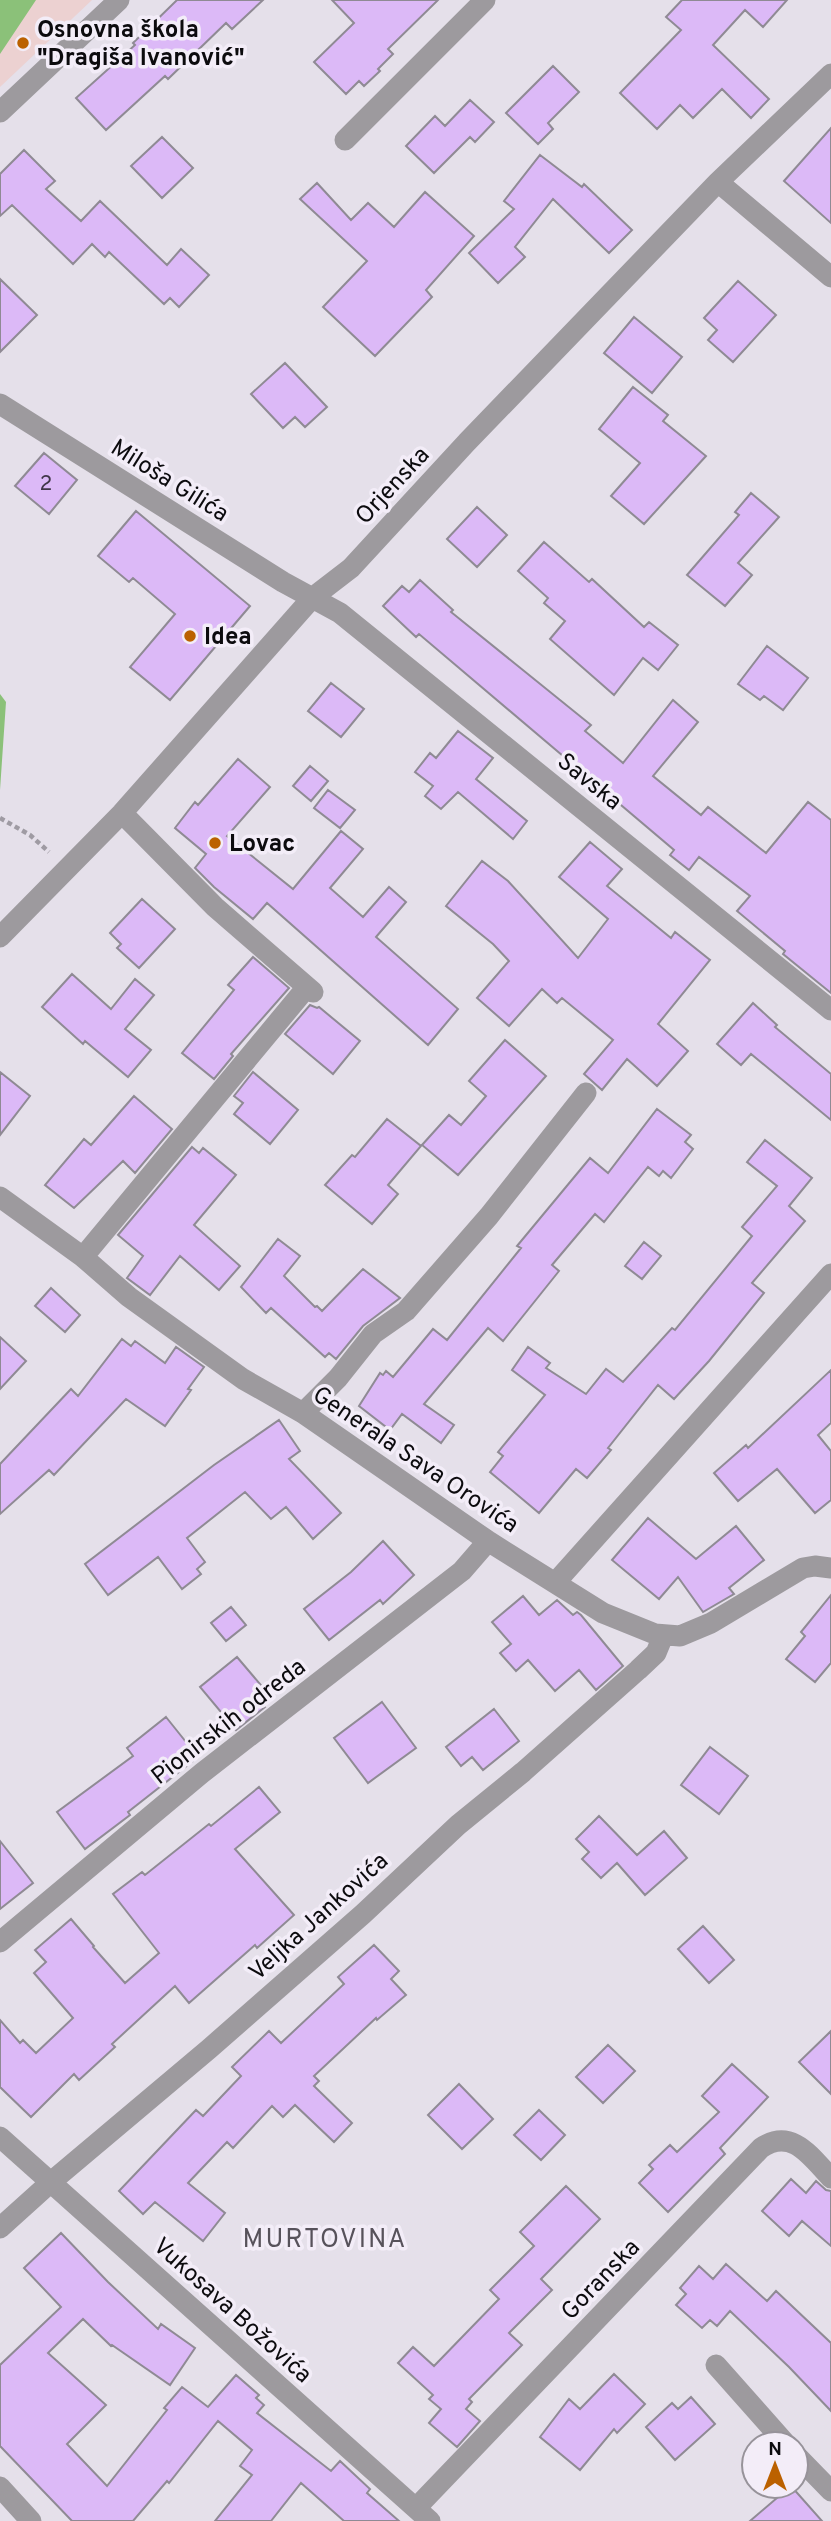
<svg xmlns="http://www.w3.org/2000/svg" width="831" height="2521" font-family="Overpass,sans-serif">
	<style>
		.education { fill: #ecd1d1 }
		.green { fill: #8bc179 }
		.building { fill: #dcb9f7; stroke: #8f8a94; stroke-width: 2 }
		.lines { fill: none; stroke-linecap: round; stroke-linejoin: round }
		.path { stroke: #9f9ba3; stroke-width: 4.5; stroke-dasharray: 5 3.5; stroke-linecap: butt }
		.minor { stroke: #9d9a9e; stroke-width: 21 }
		.poi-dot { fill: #bb6100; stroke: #f3edf8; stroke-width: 2.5 }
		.labels { text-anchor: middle; stroke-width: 7; stroke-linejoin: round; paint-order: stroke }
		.number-label { font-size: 21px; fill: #403648 }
		.poi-label { font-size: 24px; font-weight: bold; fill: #0c0b0e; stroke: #f3edf8; text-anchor: start }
		.street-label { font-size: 24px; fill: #0c0b0e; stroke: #f3edf8 }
		.neighbourhood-label { font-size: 26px; letter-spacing: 2px; fill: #57525b; stroke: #f3edf8 }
	</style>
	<rect width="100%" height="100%" fill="#e5e0ea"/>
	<path class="education" d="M0,0H92L0,87Z"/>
	<path class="green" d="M0,0H36L0,54Z
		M0,694L6,702L0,790Z"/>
	<path class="building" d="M177,0H263L232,29L226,23L168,79L165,76L106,130L76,98L135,45L133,43Z
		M332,0H438L388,49L393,54L378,69L380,71L364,86L359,81L346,94L314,62L354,23Z
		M682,0H787L763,27L745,10L713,45L769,99L751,118L722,89L693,118L680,105L657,129L620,93L681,30L666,17Z
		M553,66L579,92L548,123L553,129L538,144L506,113Z
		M470,100L494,122L475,142L470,137L434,173L406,146L435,116L445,126Z
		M831,128V223L784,181Z
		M162,137L193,168L162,198L131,166Z
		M24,150L55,181L46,189L81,221L100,201L167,265L181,249L209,275L179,307L170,298L164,304L109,252L105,257L92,244L73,264L12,205L0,216V174Z
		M540,155L582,187L584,184L632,230L609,253L553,199L515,247L525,257L498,283L469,253L514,209L504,201Z
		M317,183L351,220L368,203L394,227L425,192L474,236L426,290L432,297L375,356L323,307L367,261L300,199Z
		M0,279L37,315L0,352Z
		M738,281L776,315L733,362L708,340L717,330L704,318Z
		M634,317L682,357L652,393L604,353Z
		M285,363L327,407L305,427L295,417L283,428L251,394Z
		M633,387L668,415L663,421L706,456L644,524L611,496L640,463L599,429Z
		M44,453L77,480L49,514L15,486Z
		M751,493L779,517L738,563L752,575L725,606L687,575L739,515L735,512Z
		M477,507L507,535L477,567L447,539Z
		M136,511L250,606L170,700L130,667L175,614L133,578L129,582L98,556Z
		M544,542L589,582L592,579L644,627L649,622L678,645L658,670L643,658L614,695L550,639L565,621L544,603L548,598L518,571Z
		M420,580L453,610L451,612L591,725L585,731L623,763L673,700L698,722L653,776L701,815L708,807L766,853L808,802L831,820V993L783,954L785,951L737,911L750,896L699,857L689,870L670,855L674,850L419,634L416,637L383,606L402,586L409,592Z
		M767,646L808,678L783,710L764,696L760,700L738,684Z
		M331,683L364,709L341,737L308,711Z
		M458,731L493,758L476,779L527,821L513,839L458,792L441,809L425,796L433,786L415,772L430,753L436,758Z
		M238,759L270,787L227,836L293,889L341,831L363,849L330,888L363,917L389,887L406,902L376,937L458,1009L428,1045L267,903L253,919L214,887L195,868L206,854L175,828L195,802L198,805Z
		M310,766L328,781L311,801L293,786Z
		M328,790L355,810L340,828L314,808Z
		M590,842L622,869L607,886L671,938L675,932L710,960L658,1024L688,1051L657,1086L627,1059L602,1090L584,1074L613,1040L562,998L557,1003L542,989L509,1026L477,998L509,961L493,944L446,906L482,861L508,881L578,958L608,919L559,877Z
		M142,899L175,929L139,968L117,948L121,944L110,933Z
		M253,957L289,988L231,1054L233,1056L214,1079L182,1053L234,990L228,985Z
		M72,974L111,1009L135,979L154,995L125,1029L151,1050L128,1077L85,1041L83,1044L42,1007Z
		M753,1003L777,1025L775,1027L831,1074V1120L751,1054L741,1065L717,1044Z
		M310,1005L317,1008L319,1007L360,1041L333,1074L285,1034Z
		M505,1040L546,1076L458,1175L422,1145L449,1115L461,1125L486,1096L469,1081Z
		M0,1072L30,1096L0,1135Z
		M253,1072L298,1110L270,1144L234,1114L243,1103L234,1096Z
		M134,1096L172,1129L135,1173L123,1161L74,1208L45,1185L84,1139L91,1145Z
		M657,1109L691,1135L685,1142L693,1149L671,1178L663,1171L659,1176L648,1167L604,1222L595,1214L552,1265L559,1271L503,1341L488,1328L424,1404L454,1425L441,1443L402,1414L390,1430L359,1406L380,1373L383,1375L386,1371L393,1377L433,1329L447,1340L521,1248L517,1246L590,1158L608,1173Z
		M387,1119L421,1146L388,1185L398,1194L372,1224L325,1185L352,1155L355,1157Z
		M765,1140L812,1178L789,1206L805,1221L752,1283L764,1293L709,1361L674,1399L658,1385L608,1448L611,1450L587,1478L576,1469L539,1513L490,1472L503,1456L498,1452L545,1395L512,1370L528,1347L550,1363L546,1368L586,1394L606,1369L623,1382L672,1328L675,1330L752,1236L742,1227L777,1186L747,1162Z
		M192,1147L199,1153L203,1148L236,1175L194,1225L240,1266L219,1290L180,1256L150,1295L127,1278L143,1256L118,1235Z
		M278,1239L300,1256L284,1276L315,1307L317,1306L322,1311L363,1269L400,1298L363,1326L336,1359L329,1353L325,1357L271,1308L266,1313L241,1287Z
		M644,1242L661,1256L642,1279L625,1266Z
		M51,1288L80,1315L65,1332L35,1306Z
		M0,1337L26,1361L0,1389Z
		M122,1339L131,1346L135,1341L165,1363L176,1347L204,1367L188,1389L191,1390L165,1426L126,1399L54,1475L49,1470L0,1514V1464L71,1389L78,1396Z
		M831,1370V1423L818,1435L831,1451V1500L815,1513L777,1469L738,1501L714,1473L746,1445L748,1448Z
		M279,1420L300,1451L289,1459L341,1513L313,1539L286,1507L271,1519L245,1492L187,1538L205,1562L197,1569L201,1574L182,1589L158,1557L108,1595L85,1564L214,1465Z
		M648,1518L696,1559L736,1526L764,1560L729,1588L734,1594L703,1612L678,1577L659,1599L612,1560Z
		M383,1541L414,1575L383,1604L380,1600L329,1640L304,1609L351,1572Z
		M831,1595V1663L815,1682L786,1659L805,1636L801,1632Z
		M523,1596L539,1615L557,1600L573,1615L577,1612L581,1615L623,1666L596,1690L579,1670L555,1691L528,1660L516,1671L500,1653L511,1644L492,1622Z
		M231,1607L246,1625L226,1641L211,1623Z
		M237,1657L271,1697L263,1704L265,1707L236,1730L200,1687Z
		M382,1702L416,1748L368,1783L334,1738Z
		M494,1709L519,1741L483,1770L472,1757L461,1766L446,1747Z
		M166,1717L198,1757L128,1812L130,1815L85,1849L57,1812L133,1756L127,1748Z
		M710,1747L748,1776L719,1814L681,1785Z
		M259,1787L280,1812L235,1849L294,1915L257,1948L255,1945L189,2003L175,1986L112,2044L115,2047L79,2080L74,2074L31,2117L0,2087V2020L20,2043L23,2040L36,2053L73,2018L34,1973L46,1962L35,1950L71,1919L94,1946L93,1947L125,1983L159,1953L113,1894L142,1872L145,1875L209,1824L211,1826Z
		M599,1816L637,1855L664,1831L687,1858L645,1895L617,1863L601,1878L582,1859L589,1852L576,1839Z
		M0,1841L33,1883L0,1909Z
		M703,1926L734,1960L709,1983L678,1949Z
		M374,1945L399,1971L391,1979L406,1995L377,2020L376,2018L314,2076L319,2081L314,2086L352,2123L334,2142L295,2105L283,2117L272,2106L233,2148L227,2142L188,2183L225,2213L203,2241L155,2202L143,2214L119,2191L196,2110L203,2116L241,2076L232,2067L269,2031L281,2043L344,1984L338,1977Z
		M831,2031V2094L799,2062Z
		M608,2045L635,2071L603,2103L576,2077Z
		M732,2064L768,2097L720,2148L725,2154L668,2212L639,2183L653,2169L649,2165L670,2145L677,2152L719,2112L702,2096Z
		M459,2084L493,2119L462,2149L428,2115Z
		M539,2110L565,2135L541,2160L514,2135Z
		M791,2179L806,2193L816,2181L826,2190L831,2191V2246L802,2221L789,2236L762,2211Z
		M566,2186L600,2219L541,2279L552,2290L509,2333L522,2345L469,2399L472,2402L466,2409L480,2421L457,2447L429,2423L441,2409L429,2399L433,2395L398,2363L413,2347L434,2366L499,2299L490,2290L534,2246L520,2232Z
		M61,2233L108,2282L158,2329L161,2324L195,2348L170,2385L112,2345L111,2346L83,2319L48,2353L106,2405L67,2444L107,2486L167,2410L164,2408L182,2387L208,2407L236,2375L259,2395L256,2398L264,2405L257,2413L331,2471L340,2461L370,2489L367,2493L399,2521H344L301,2483L271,2521H215L252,2475L240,2466L252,2450L218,2421L169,2483L167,2481L133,2521H72L0,2446V2365L61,2307L24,2268Z
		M726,2264L767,2301L776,2291L831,2343V2411L789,2367L730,2311L717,2326L710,2320L702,2328L676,2305L686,2294L680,2288L699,2266L713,2279Z
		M614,2374L645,2404L617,2433L614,2429L580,2470L540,2437L569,2399L580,2409Z
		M691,2397L715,2424L675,2460L646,2427L672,2403L678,2409Z
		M791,2486L822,2521H750Z"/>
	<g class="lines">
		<path class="path" d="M0,818L30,835L49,852"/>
		<path class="minor" d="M0,112L119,0
			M345,140L485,0
			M718,182L831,277
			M0,404L283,582L340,613L831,1010
			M122,813L215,907L313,992
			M0,937L122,813L312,598L351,568L467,442L718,182L831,74
			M0,1197L83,1257L129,1297L243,1379L303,1413L488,1541L603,1613L655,1634L680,1636L711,1623L803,1568L815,1566L831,1568
			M83,1257L307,987
			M303,1413L338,1378L373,1334L406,1311L489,1216L586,1093
			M555,1583L831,1274
			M0,1942L202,1773L462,1571L488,1541
			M0,2137L430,2521
			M0,2228L51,2182L209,2049L363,1914L458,1825L523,1772L638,1670L656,1653L663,1636
			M716,2365L786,2444
			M796,2455L831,2491
			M0,2487L31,2521
			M416,2508L761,2148C792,2127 811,2157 831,2178"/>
	</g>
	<g class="poi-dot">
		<circle cx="23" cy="43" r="7"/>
		<circle cx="190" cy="636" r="7"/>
		<circle cx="215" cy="843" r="7"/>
	</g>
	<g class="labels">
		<g class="number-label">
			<text x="46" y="490">2</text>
		</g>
		<g class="poi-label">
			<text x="37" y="37">Osnovna škola<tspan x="37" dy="28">"Dragiša Ivanović"</tspan></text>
			<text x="204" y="644">Idea</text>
			<text x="229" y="851">Lovac</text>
		</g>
		<g class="street-label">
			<text transform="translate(170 480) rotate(32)" y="8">Miloša Gilića</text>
			<text transform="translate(392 485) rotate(-47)" y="8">Orjenska</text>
			<text transform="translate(590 781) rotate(39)" y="8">Savska</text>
			<text transform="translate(416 1459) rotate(34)" y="8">Generala Sava Orovića</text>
			<text transform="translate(228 1721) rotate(-38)" y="8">Pionirskih odreda</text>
			<text transform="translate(318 1916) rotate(-42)" y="8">Veljka Jankovića</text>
			<text transform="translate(600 2279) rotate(-46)" y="8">Goranska</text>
			<text transform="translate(233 2310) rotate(42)" y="8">Vukosava Božovića</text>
		</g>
		<g class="neighbourhood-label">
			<text x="325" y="2247">MURTOVINA</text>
		</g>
	</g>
	<g transform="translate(775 2465)"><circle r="33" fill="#f3edf8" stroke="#97939a" stroke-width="2"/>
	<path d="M0-5L12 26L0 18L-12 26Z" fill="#bb6100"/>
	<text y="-10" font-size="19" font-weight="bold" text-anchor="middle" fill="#0c0b0e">N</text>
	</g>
</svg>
